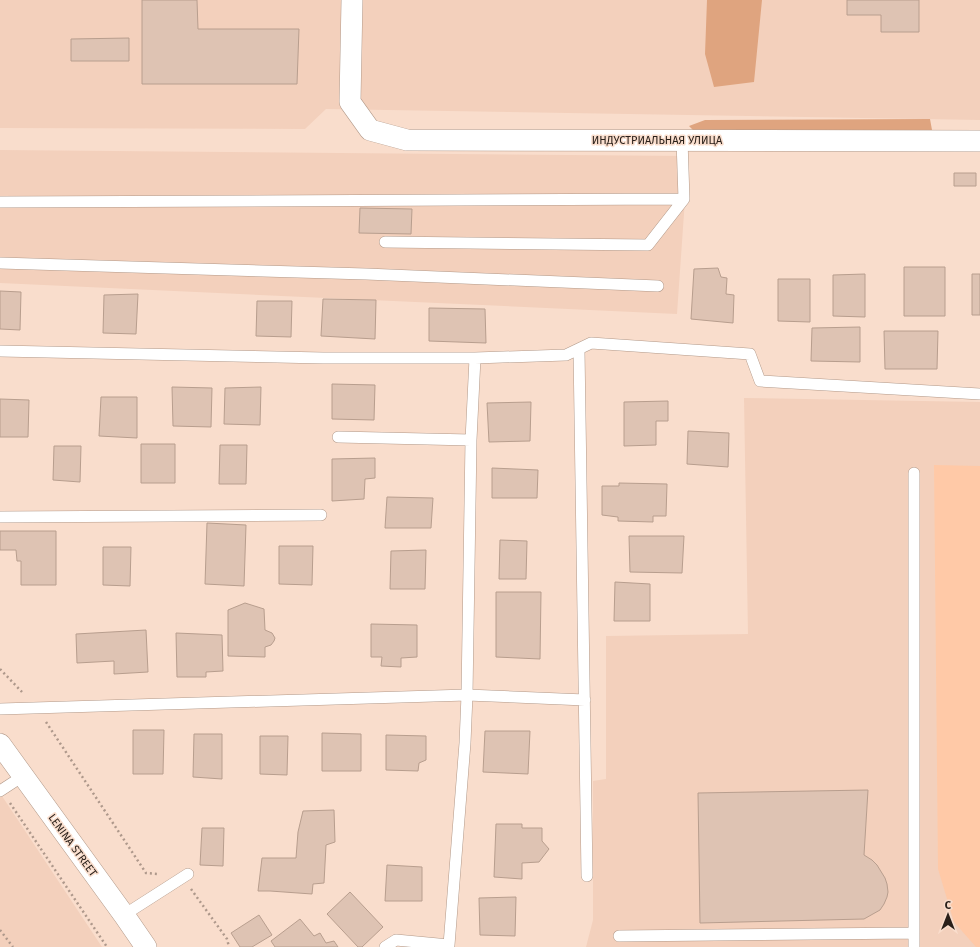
<svg xmlns="http://www.w3.org/2000/svg" width="980" height="947" font-family="'Fira Sans',sans-serif">
	<style>
		.built { fill: #f3d0bc }
		.green { fill: #ffc9a7 }
		.forest { fill: #dfa47f }
		.building { fill: #dec3b3; stroke: #b89e8e }
		.lines { fill: none; stroke-linecap: round; stroke-linejoin: round }
		.service-casing { stroke: #b29989; stroke-width: 12 }
		.minor-casing { stroke: #b29989; stroke-width: 22 }
		.path { stroke: #ae988b; stroke-width: 2.5; stroke-dasharray: 2 3; stroke-linecap: butt }
		.service { stroke: #fff; stroke-width: 11 }
		.minor { stroke: #fff; stroke-width: 21 }
		.labels { text-anchor: middle; stroke-width: 3; stroke-linejoin: round; paint-order: stroke }
		.street-label { font-size: 11px; fill: #2a201a; stroke: #f9ddcc }
	</style>
	<rect width="100%" height="100%" fill="#f9ddcc"/>
	<path class="built" d="M0,0H980V120L326,109L305,129L0,128Z
		M0,150L688,156L677,314L0,283Z
		M744,398L980,402V947H586L593,920V781L606,779V636L748,634Z
		M0,793L102,947H0Z"/>
	<path class="green" d="M934,465L980,466V947H976L954,922L938,869Z"/>
	<path class="forest" d="M707,0H762L754,82L714,87L705,54Z
		M930,119L932,130L698,135L689,126L705,120Z"/>
	<path class="building" d="M142,0H197L198,29H299L297,84H142Z
		M847,0H919V32H881V15H847Z
		M129,38V61H71V39Z
		M954,173H976V186H954Z
		M360,208L412,209L411,234L359,233Z
		M904,267H945V316H904Z
		M718,268L721,277L727,278L726,294L734,295L733,323L691,319L694,269Z
		M865,274V317L833,316V275Z
		M972,274H980V315H972Z
		M778,279H810V322L778,321Z
		M0,291L21,292L20,330L0,329Z
		M138,294L136,334L103,333L104,295Z
		M323,299L376,300L375,339L321,336Z
		M257,301H292L291,337L256,336Z
		M429,308L485,309L486,343L429,341Z
		M860,327V362L811,361L812,328Z
		M884,331H938L937,369H885Z
		M332,384L375,385L374,420L332,419Z
		M172,387L212,388L211,427L173,426Z
		M261,387L260,425L224,424L225,388Z
		M101,397H137V438L99,436Z
		M0,399L29,400L28,437H0Z
		M668,401V421H656V445L624,446V402Z
		M531,402L530,441L489,442L487,403Z
		M688,431L729,433L728,467L687,464Z
		M141,444H175V483H141Z
		M220,445H247L246,484H219Z
		M54,446H81L80,482L53,480Z
		M375,458V478L365,479L364,499L332,501V459Z
		M492,468L538,470L537,498H492Z
		M619,483L667,484L666,516H653V522L618,521V517L602,515V486H619Z
		M387,497L433,498L431,528H385Z
		M207,523L246,525L244,586L205,584Z
		M0,531H56V585H21V561H17L16,550H0Z
		M629,536H684L682,573L630,572Z
		M500,540L527,541L526,579H499Z
		M279,546H313L312,585L279,584Z
		M103,547H131L130,586L103,585Z
		M426,550L425,589H390L391,551Z
		M615,582L650,584V621H614Z
		M496,592H541L540,659L496,657Z
		M245,603L264,609L265,630L272,633L275,638L274,641L271,645L265,647V657L228,656V610Z
		M371,624L417,625V657L401,658V667L381,666L382,657H371Z
		M146,630L148,672L114,674V661L77,663L76,634Z
		M176,633L222,635L223,671L206,672V677H177Z
		M133,730H164L163,774H133Z
		M485,731H530L528,774L483,772Z
		M322,733L361,734V771H322Z
		M194,734H222V779L193,777Z
		M386,735L426,736V760L419,763L418,771L386,770Z
		M260,736H288L287,775L260,774Z
		M868,790L864,855L872,860L877,865L885,878L887,884L888,892L887,897L884,904L880,910L864,919L700,923L698,793Z
		M334,810L335,842L326,845L324,883L313,884L312,894L270,891H258L262,858H296L298,832L303,811Z
		M496,824H522V828H542V841L549,849L539,862L522,863V879L494,877Z
		M202,828H224L223,866L200,865Z
		M387,865L422,867V901H385Z
		M350,892L383,927L362,947H358L327,914Z
		M516,897L515,936L480,935L479,898Z
		M259,915L272,935L252,947H240L231,933Z
		M300,919L314,936L320,933L326,943L334,941L338,947H275L271,941Z"/>
	<g class="lines">
		<defs>
			<path id="service" d="M0,202L684,199L682,140
				M385,242L648,245L684,199
				M0,263L366,274L658,286
				M579,350L587,876
				M0,351L323,358H475L566,355L591,343L750,354L760,381L980,394
				M338,437L471,440
				M914,473V947
				M0,517L321,515
				M0,709L467,695L585,700
				M0,791L23,776
				M124,915L188,874
				M619,936L914,933
				M385,947L396,940L449,945L465,743L467,695L471,440L475,358"/>
			<path id="minor" d="M352,0L350,102L370,130L407,140L980,141
				M0,744L124,915L146,947"/>
		</defs>
		<use href="#service" class="service-casing"/>
		<use href="#minor" class="minor-casing"/>
		<path class="path" d="M0,669L22,692
			M46,722L146,873L158,874
			M10,803L107,947
			M191,889L227,939L229,947
			M0,930L13,947"/>
		<use href="#service" class="service"/>
		<use href="#minor" class="minor"/>
	</g>
	<g class="labels">
		<g class="street-label">
			<text x="657" y="144">ИНДУСТРИАЛЬНАЯ УЛИЦА</text>
			<text transform="translate(73 845) rotate(54)" y="4">LENINA STREET</text>
		</g>
	</g>
	<g transform="translate(948 915)" stroke="#f9ddcc" stroke-width="3" paint-order="stroke">
	<path d="M0-3L7 15L0 10L-7 15Z" fill="#2a201a"/>
	<text y="-6" font-size="11" font-weight="bold" text-anchor="middle" fill="#2a201a">С</text>
	</g>
</svg>
